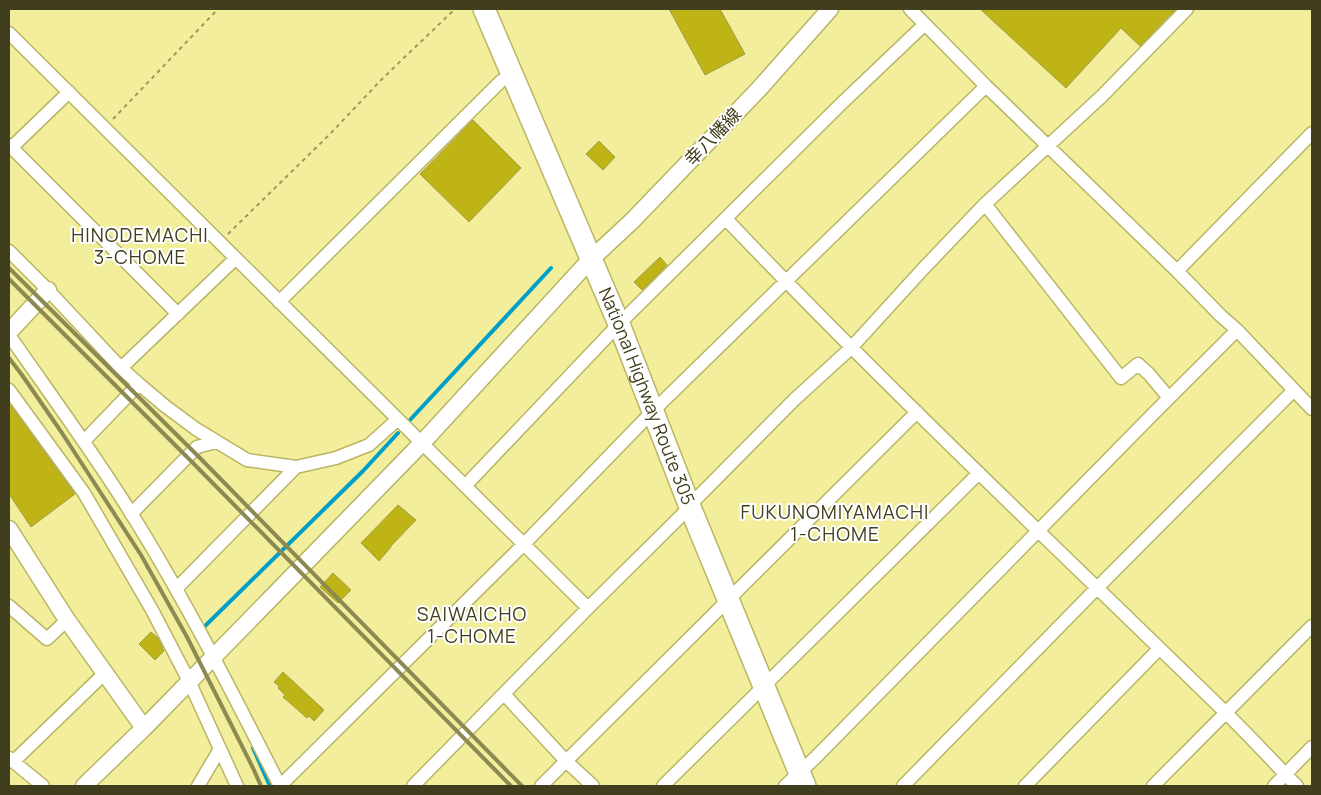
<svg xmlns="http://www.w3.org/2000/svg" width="1321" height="795" font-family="Manrope,'Noto Sans JP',sans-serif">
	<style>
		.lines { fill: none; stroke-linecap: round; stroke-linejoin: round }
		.stream { stroke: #009fca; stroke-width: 4 }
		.building { fill: #beb416; stroke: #a29d4b }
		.minor-casing { stroke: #bab564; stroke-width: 15 }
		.tertiary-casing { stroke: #bab564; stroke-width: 19 }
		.trunk-casing { stroke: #bab564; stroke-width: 24 }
		.path { stroke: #9c995e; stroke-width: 2; stroke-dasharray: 4 4; stroke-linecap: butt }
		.minor { stroke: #fff; stroke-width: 12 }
		.tertiary { stroke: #fff; stroke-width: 16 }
		.trunk { stroke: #fff; stroke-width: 21 }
		.rail { stroke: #8c8952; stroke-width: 4 }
		.labels { text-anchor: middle; stroke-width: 4; stroke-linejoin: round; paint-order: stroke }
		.street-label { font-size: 18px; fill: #403e1c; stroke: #fff }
		.neighbourhood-label { font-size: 19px; letter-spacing: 1px; fill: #403e1c; stroke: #fff }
	</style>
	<rect width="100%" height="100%" fill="#f2ee9b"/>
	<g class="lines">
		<path class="stream" d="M410,420L551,268
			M205,626L363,471L398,433
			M253,748L270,786"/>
	</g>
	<path class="building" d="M669,9H720L745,54L705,75Z
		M980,9H1176L1140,46L1121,28L1066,88Z
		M473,120L521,168L469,222L420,174Z
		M599,141L615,157L603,170L586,154Z
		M660,257L667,265L642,290L634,282Z
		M9,403L75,494L31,527L9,494Z
		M398,505L416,520L391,546V547L379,561L361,543Z
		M333,573L351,590L338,603L320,587Z
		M151,632L158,638L164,651L155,660L139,644Z
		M283,672L324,710L314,721L309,716L307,718L283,697L285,695L278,688L279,686L274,682Z"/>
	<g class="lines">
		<defs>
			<path id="minor" d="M910,9L986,86L1177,271L1221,316L1237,330L1312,409
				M9,33L588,608
				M9,145L178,314
				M11,148L69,92
				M985,204L1121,378L1138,364L1149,374L1169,398
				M726,219C887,388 1057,548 1224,711C1249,735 1273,762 1297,786
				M9,251L48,290L121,368L139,384L165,406L196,429L247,460L296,467L336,458L369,445L398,419
				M1177,271L1312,133
				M279,302L501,81L512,75
				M9,335C50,394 93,452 131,513C186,601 233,694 280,786
				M121,368L235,259
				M9,390L84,493L152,610L189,681L237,786
				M84,441L139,384
				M465,486L619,324L842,103L925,24
				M131,514L197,447L216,442
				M176,589L296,467
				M9,606L47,639L67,620
				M504,694L566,761L593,786
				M9,758L43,786
				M13,762L105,673
				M198,786L220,749
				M280,786L524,544L652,412L986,86
				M413,786L588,608L690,507L693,502L795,399L851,348L923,269L985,204L1102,96L1187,9
				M541,786L917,412
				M663,786L979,473
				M785,786L815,758L1152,415L1237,330
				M903,786L1097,588L1294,390
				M1025,786L1159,649
				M1153,786L1312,626
				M1274,786L1312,747"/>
			<path id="tertiary" d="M9,332L48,290
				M9,529L67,620L144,728
				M84,786L144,728L277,592L422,443L590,260L632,221L759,89L830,9"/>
			<g id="trunk">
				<path id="s1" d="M484,9L619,324L690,507L805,786"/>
			</g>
		</defs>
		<use href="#minor" class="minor-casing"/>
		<use href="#tertiary" class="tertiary-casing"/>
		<use href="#trunk" class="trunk-casing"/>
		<path class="path" d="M113,119L218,9
			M228,234L330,134L383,78L455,9"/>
		<use href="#minor" class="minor"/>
		<use href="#tertiary" class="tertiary"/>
		<use href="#trunk" class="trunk"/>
		<path class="rail" d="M9,268L198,456L522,786
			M9,279L192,462L511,786
			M9,358L22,375L62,433L141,555L187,637L253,768L261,786"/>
	</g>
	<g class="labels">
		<g class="street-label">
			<text transform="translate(713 137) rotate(-46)" y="6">幸八幡線</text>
			<text dy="6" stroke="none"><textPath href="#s1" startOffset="420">National Highway Route 305</textPath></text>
		</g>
		<g class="neighbourhood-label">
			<text x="140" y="242">HINODEMACHI<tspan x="140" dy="22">3-CHOME</tspan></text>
			<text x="835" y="519">FUKUNOMIYAMACHI<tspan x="835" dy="22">1-CHOME</tspan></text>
			<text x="472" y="621">SAIWAICHO<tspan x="472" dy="22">1-CHOME</tspan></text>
		</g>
	</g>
	<rect width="1321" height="795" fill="none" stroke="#403e1c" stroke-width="20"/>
</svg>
